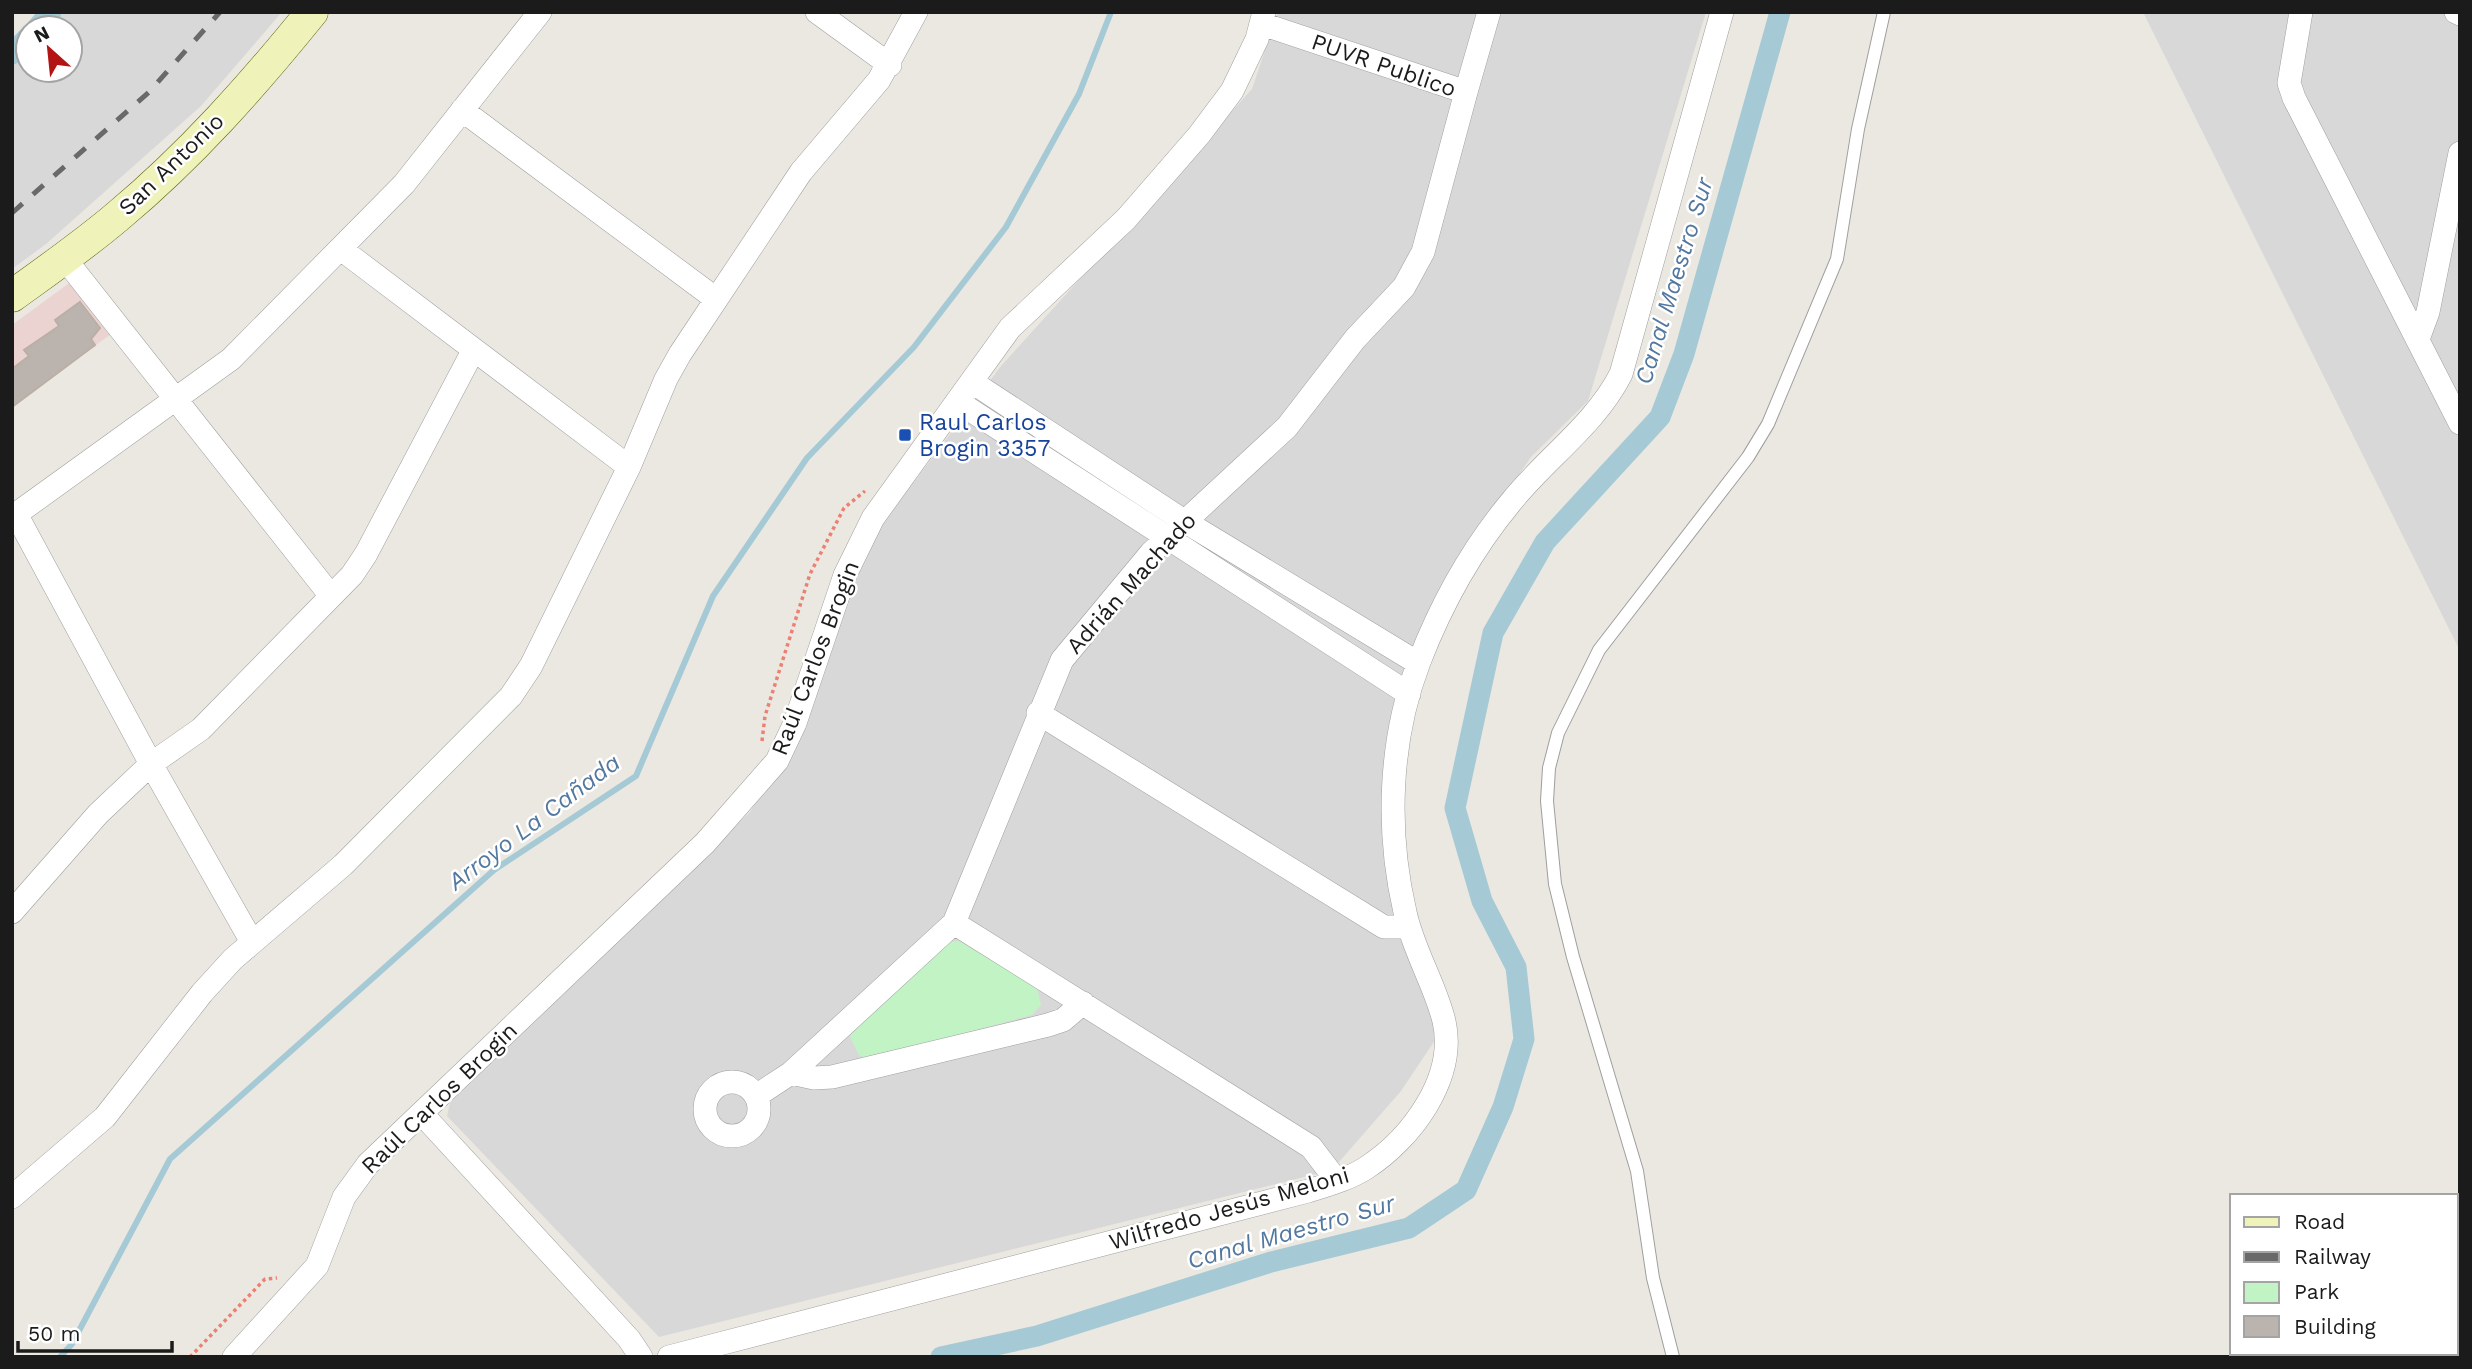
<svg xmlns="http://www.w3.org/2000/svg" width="2472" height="1369" font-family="'Work Sans',sans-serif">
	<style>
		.residential { fill: #d9d8d8 }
		.commercial { fill: #ebd3d2 }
		.park { fill: #c1f3c5 }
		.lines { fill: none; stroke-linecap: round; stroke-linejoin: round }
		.stream { stroke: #a5cad5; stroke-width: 6 }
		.canal { stroke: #a5cad5; stroke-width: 21 }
		.building { fill: #bbb4ae; stroke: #bbafa5; stroke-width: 2 }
		.service-casing { stroke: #9f9f9f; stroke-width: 14 }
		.minor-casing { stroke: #9f9f9f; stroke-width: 24 }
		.secondary-casing { stroke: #5b650f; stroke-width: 33 }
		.path { stroke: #eb8073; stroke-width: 3.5; stroke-dasharray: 3.5 3.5; stroke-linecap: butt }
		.service { stroke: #fff; stroke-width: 12 }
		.minor { stroke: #fff; stroke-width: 23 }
		.secondary { stroke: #eff2b9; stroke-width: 32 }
		.rail { stroke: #696969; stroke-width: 5; stroke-dasharray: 14 14; stroke-linecap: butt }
		.transit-dot { fill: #1a4fb4; stroke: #fff; stroke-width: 2.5 }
		.labels { text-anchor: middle; stroke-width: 5; stroke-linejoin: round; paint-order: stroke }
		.street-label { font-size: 23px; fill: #1b1b1b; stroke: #fff }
		.transit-label { font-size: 23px; fill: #164399; stroke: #fff; text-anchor: start }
		.water-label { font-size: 24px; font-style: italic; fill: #5278a0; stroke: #fff }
	</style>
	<rect width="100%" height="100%" fill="#ebe8e1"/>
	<path class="residential" d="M51,12H282L201,106L46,244L12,269V54L28,37V70H70V28H37Z
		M1278,12H1706L1588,401L1531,457L1432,603L1400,701L1392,804L1439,1034L1401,1091L1332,1170L659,1337L447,1116L450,1103L750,812L802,728L866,546L1001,366L1252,89Z
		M2143,12H2460V651Z"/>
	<path class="commercial" d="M72,281L114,332L12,405V325Z"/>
	<path class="park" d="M959,941L1037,987L1041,1005L1032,1015L867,1059L859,1055L850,1037L854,1025L948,942Z"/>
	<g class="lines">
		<path class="stream" d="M60,1357L72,1344L170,1159L494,870L636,776L713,596L807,458L914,347L1006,227L1079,94L1111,12"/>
		<path class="canal" d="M37,28L51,12
			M12,54L28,37
			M941,1357L1037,1336L1271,1262L1409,1228L1466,1190L1503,1107L1524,1039L1516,967L1482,901L1455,808L1493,633L1545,542L1660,417L1684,354L1780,12"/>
	</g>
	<path class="building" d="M80,302L100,328L91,339L95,345L12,407V369L29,356L24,350L59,326L55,320Z"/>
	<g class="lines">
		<defs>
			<path id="service" d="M1673,1357L1653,1278L1637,1171L1573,957L1555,884L1547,801L1549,768L1558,733L1599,650L1748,457L1768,424L1837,259L1858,129L1884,12"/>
			<path id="minor" d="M817,12L890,65
				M2301,12L2289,83L2294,98L2460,423
				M2456,12L2460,14
				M1262,24L1466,92L1489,12
				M462,110L716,299
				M341,249L629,467
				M65,259L331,596
				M2418,339L2428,312L2460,153
				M972,382L1184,521L1418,663
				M958,402L1409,694
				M16,514L151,764L252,942
				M12,517L231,359L404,184L540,12
				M1038,713L1384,927H1409
				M12,912L98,814L151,764L201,729L352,575L366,554L473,351
				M954,923L1311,1147L1337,1181
				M791,1073L814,1078L832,1077L1048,1025L1063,1020L1083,1003
				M705 1109a27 27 0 1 1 54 0a27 27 0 1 1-54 0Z
				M756,1096L791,1073L954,923L1062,660L1151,553L1287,427L1355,339L1404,287L1423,252L1466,92
				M423,1115L629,1339L641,1357
				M12,1197L105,1117L202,993L233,959L343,865L511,696L531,666L629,467L666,379L680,354L801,172L879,80L916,12
				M234,1357L317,1266L344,1197L368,1164L705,843L777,761L795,723L845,575L873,518L1010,328L1126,219L1199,135L1232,91L1257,39L1264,12
				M669,1357L1308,1191C1327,1185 1349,1179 1366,1168C1411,1139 1457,1078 1444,1021C1435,984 1413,950 1405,912C1386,831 1389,740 1419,662C1441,605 1472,549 1511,502C1546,458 1595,425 1621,374L1722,12"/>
			<path id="secondary" d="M12,296C48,270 84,245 118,216C190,156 253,85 312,12"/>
		</defs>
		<use href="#service" class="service-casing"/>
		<use href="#minor" class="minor-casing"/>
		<use href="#secondary" class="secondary-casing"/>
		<path class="path" d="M762,741L765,716L810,574L844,508L865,491
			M190,1357L265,1279L277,1278"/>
		<use href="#service" class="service"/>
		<use href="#minor" class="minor"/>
		<use href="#secondary" class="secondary"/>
		<path class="rail" d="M12,213L149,92L220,12"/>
	</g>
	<rect class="transit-dot" x="898" y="428" width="14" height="14" rx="3.5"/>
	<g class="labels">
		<g class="street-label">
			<text transform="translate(1384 65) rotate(19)" y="8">PUVR Publico</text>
			<text transform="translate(171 164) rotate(-44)" y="8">San Antonio</text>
			<text transform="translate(1131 583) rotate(-48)" y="8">Adrián Machado</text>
			<text transform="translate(815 658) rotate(-69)" y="8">Raúl Carlos Brogin</text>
			<text transform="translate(439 1098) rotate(-44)" y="8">Raúl Carlos Brogin</text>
			<text transform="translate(1229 1208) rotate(-16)" y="8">Wilfredo Jesús Meloni</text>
		</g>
		<g class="transit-label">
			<text x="919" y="430">Raul Carlos<tspan x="919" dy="26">Brogin 3357</tspan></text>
		</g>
		<g class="water-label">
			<text transform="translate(1674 281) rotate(-73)" y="8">Canal Maestro Sur</text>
			<text transform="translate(534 822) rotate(-37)" y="8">Arroyo La Cañada</text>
			<text transform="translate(1291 1232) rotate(-16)" y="8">Canal Maestro Sur</text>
		</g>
	</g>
	<rect width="2472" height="1369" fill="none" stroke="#1b1b1b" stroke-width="28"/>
	<rect x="2230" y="1194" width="228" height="161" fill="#ffffff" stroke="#a4a4a4" stroke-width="2"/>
	<rect x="2244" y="1217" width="35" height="10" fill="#eff2b9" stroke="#a4a4a4" stroke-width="2"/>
	<text x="2294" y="1229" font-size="21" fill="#1b1b1b">Road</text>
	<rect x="2244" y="1252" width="35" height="10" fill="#696969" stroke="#a4a4a4" stroke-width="2"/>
	<text x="2294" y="1264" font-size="21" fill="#1b1b1b">Railway</text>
	<rect x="2244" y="1282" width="35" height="21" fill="#c1f3c5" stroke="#a4a4a4" stroke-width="2"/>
	<text x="2294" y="1299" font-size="21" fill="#1b1b1b">Park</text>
	<rect x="2244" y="1316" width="35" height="21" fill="#bbb4ae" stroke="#a4a4a4" stroke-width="2"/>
	<text x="2294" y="1334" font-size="21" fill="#1b1b1b">Building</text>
	<g transform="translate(49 49) rotate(333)"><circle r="33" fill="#ffffff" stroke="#a4a4a4" stroke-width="2"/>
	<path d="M0-5L12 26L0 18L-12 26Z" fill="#b21514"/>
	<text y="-10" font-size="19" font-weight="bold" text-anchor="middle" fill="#1b1b1b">N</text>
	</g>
	<path d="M18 1341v10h154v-10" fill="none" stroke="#1b1b1b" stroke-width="3.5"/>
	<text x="28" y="1341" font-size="21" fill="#1b1b1b" stroke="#ffffff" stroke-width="5" paint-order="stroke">50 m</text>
</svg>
